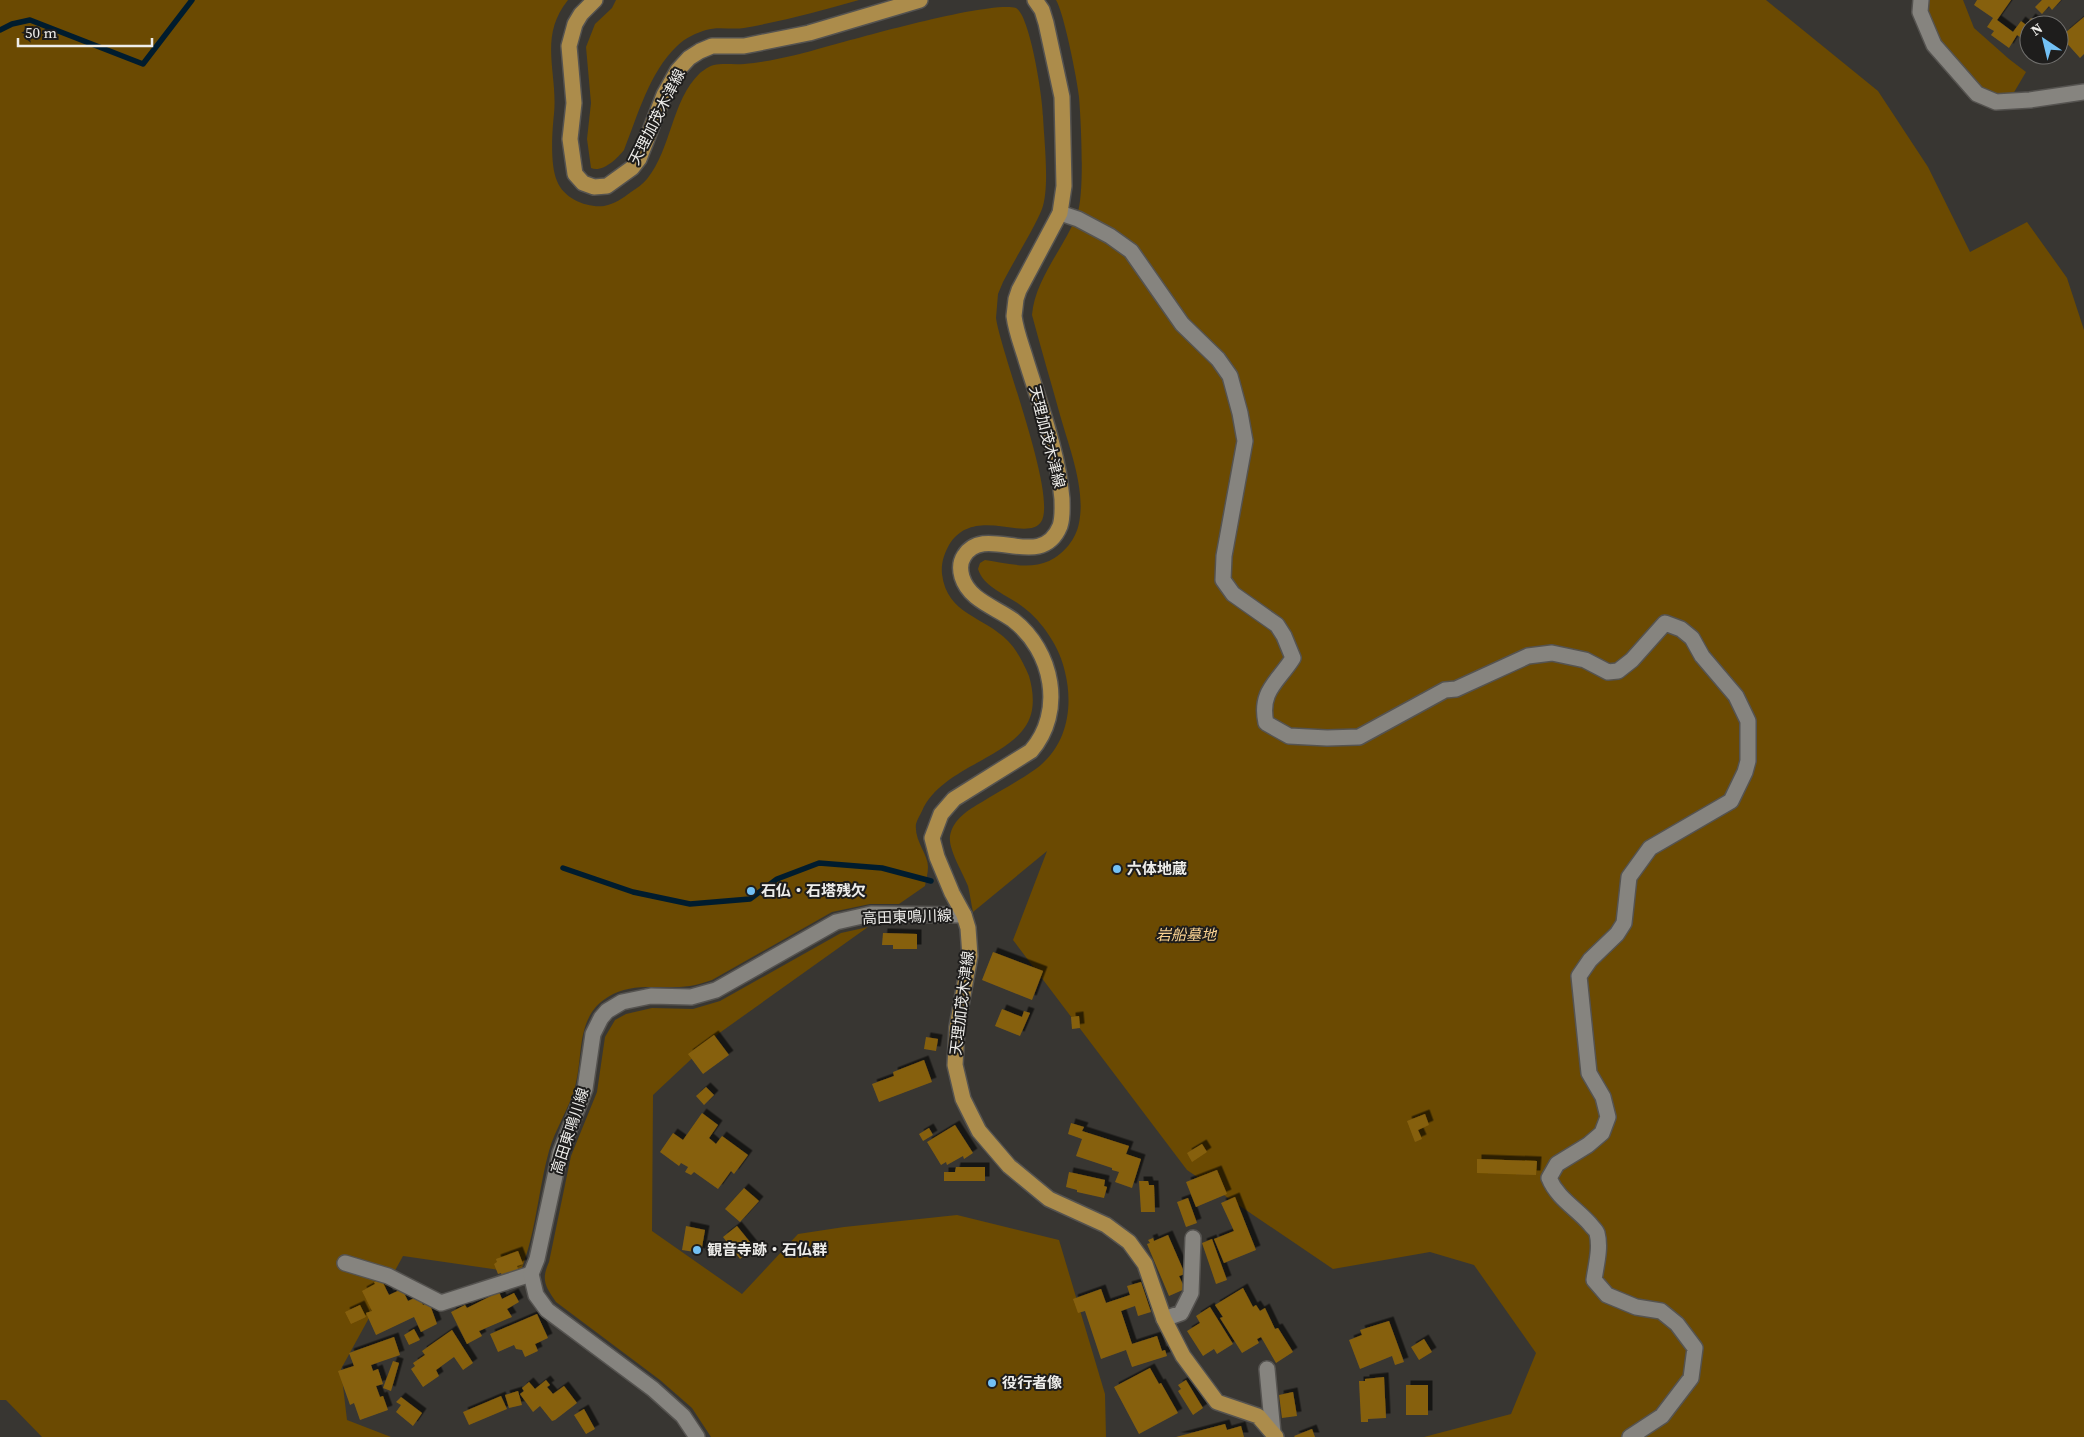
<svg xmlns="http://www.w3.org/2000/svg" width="2084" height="1437" font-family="'Source Serif 4','Noto Sans JP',serif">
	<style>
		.green { fill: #6b4a02 }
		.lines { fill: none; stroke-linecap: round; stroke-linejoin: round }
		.stream { stroke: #001c2e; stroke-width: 5.5 }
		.building { fill: #866011; filter: url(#shadow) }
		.minor-casing { stroke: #555350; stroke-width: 18 }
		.secondary-casing { stroke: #555350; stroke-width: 18 }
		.primary-casing { stroke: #555350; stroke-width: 18 }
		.minor { stroke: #86847f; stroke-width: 15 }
		.secondary { stroke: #86847f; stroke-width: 15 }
		.primary { stroke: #ac8c4b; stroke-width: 15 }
		.poi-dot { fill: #73c1f5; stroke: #1e1d1c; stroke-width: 2 }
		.labels { text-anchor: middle; stroke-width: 4; stroke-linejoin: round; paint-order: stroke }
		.street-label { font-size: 15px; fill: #eeedea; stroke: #1e1d1c }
		.poi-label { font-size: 15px; font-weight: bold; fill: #eeedea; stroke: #1e1d1c; text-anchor: start }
		.park-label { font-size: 15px; font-style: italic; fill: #fbd392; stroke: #1e1d1c }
	</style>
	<defs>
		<filter id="shadow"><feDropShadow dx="4.5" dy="-4.5" stdDeviation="0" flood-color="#0009"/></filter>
	</defs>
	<rect width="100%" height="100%" fill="#383632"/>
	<path class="green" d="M0,0H568C538,37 558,73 554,114C552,132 550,165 557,181C564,199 587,208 604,206C615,204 623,198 631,192C637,188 643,184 647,179C672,148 671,101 700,73C704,70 709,66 714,65C723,63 734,65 744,64C770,62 801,54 825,47C858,38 991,0 1016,8C1030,15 1043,99 1043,116C1044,140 1050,187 1042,209C1033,231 1014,260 1003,282L998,294L996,318C1001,354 1058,497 1041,522C1026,543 974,504 949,545C944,554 941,563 942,574C947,615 984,616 1008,641C1017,650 1024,664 1029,676C1032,686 1034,699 1032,710C1024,757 943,763 922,811C920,815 917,820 916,824C914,841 928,854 928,867C928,873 926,880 925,886L899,904H870L832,912L712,980C705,982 697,985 690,986C662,990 633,981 608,997C575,1017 584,1055 575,1087C569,1109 555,1129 549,1151C538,1191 536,1234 520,1273L403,1256L341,1369L347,1420L391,1437H42L6,1400H0Z
		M616,0H859C821,11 783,21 744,28C732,30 718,26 706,30C696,33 685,38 677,46C649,73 638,115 624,150C617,159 602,173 591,168L587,139L591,103L586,47L595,24L612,8Z
		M1056,0H1766L1878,91L1928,167L1970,252L2027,222L2067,278L2084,330V1437H1424L1511,1414L1536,1353L1474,1265L1430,1252L1333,1269L1187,1170L1013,940L1047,851L973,912C971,903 970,894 968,886C963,873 948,849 950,836C953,819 968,810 982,802C998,792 1030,775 1043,763C1068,740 1073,704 1065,672C1060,648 1043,622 1023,607C1008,595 984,588 978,569L980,563L985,560C1005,563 1029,570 1049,561C1064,554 1076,539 1079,523C1086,489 1069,447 1060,415C1051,382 1041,349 1032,315C1035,279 1064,248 1077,215C1085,194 1081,121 1079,97C1077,79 1064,13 1056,0Z
		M1926,0H1963L1974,28L2009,59L2026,72L2013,94C2006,95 1997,97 1990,94C1974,87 1929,33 1926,16C1925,11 1926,5 1926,0Z
		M868,927L718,1034L653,1095L652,1231L742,1294L798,1234L844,1227L957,1215L1059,1240L1105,1394L1106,1437H711L692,1408L660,1380L556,1302C545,1286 541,1280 549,1262L571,1156L597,1092L605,1037L615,1020L626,1014L652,1008L693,1009L720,1001L841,933Z"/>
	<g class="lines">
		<path class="stream" d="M0,30L12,24L30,20L143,64L192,0
			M563,868L633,892L690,904L750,899L777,879L819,863L882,868L931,881"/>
	</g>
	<path class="building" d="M1977,0H2011L1997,20L2013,32L2021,21L2026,25L2031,18L2041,25H2029V43L2017,35L2009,48L1991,35L1994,31L1987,27L1993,18L1974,5Z
		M2042,0H2061L2052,10L2049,6L2042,14L2035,7Z
		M2084,17V54L2080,58L2063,39L2067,36L2065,33Z
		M2059,35L2067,46L2059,51Z
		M883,933L917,934V949H893V945H882Z
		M993,952L1043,971L1032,1000L982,980Z
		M1002,1009L1022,1017L1024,1011L1030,1013L1020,1036L995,1026Z
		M1079,1016L1080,1028L1072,1029L1071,1017Z
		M714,1035L729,1055L703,1074L688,1054Z
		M926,1037L938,1039L936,1051L924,1049Z
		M924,1060L932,1082L879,1102L872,1084L894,1076L893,1072Z
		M706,1087L714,1095L704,1105L696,1096Z
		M702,1113L718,1125L709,1138L716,1144L722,1136L748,1155L734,1174L731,1171L718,1189L694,1172L691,1175L685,1172L688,1167L681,1163L679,1166L660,1152L673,1133L683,1140Z
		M1425,1114L1429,1125L1418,1130L1422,1139L1415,1142L1407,1121Z
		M1071,1123L1084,1127L1082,1131L1129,1146L1126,1154L1141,1159L1132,1188L1115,1182L1119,1172L1112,1170V1168L1076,1156L1082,1139L1068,1134Z
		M955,1125L973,1153L964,1159L963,1156L947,1165L946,1162L941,1165L927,1142Z
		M929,1128L933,1135L923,1141L919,1134Z
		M1202,1144L1207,1152L1192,1162L1187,1153Z
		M1477,1159L1537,1161L1536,1175L1477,1173Z
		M956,1167H985V1181H944V1172H955Z
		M1217,1170L1227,1194L1196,1207L1186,1182Z
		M1069,1172L1105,1180L1104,1186L1107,1187L1104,1198L1077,1192V1190L1066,1187Z
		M1139,1181H1148L1149,1185H1154L1155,1212H1141Z
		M744,1188L759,1201L740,1222L725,1209Z
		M1235,1197L1256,1250L1224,1263L1214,1239L1234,1231L1221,1203Z
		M1188,1198L1197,1223L1186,1227L1177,1202Z
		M686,1226L705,1230L701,1253L682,1250Z
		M737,1226L754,1247L740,1259L723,1237Z
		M1168,1235L1185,1274L1179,1276L1185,1289L1169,1296L1147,1244L1150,1243L1148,1240L1153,1238L1154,1241Z
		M1212,1239L1227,1280L1216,1284L1202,1243Z
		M518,1251L523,1264L517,1266L518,1269L502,1276L501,1273L498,1274L494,1264L497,1262L496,1259Z
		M381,1279L389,1295L402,1289L408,1301L419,1296L423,1305L429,1302L437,1324L421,1332L414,1317L376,1335L366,1313L372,1311L362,1291L375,1284L374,1282Z
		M1141,1282L1151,1312L1138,1316L1135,1306L1121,1311L1132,1344L1157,1336L1162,1351L1165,1350L1167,1356L1132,1367L1126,1350L1101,1359L1085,1311L1078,1313L1073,1299L1101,1289L1106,1303L1130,1295L1127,1286Z
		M1243,1288L1253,1307L1256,1305L1260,1311L1265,1308L1275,1329L1278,1328L1293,1352L1276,1363L1261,1337L1257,1339L1259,1343L1242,1353L1220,1318L1223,1317L1215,1305Z
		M499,1292L502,1299L514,1293L519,1302L507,1309L512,1317L479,1331L482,1336L467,1344L451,1312L465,1305L467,1308Z
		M360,1305L366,1317L351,1324L345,1312Z
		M1210,1307L1233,1344L1217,1354L1214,1349L1203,1356L1187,1331L1200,1323L1196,1316Z
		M537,1314L548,1338L535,1344L538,1351L525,1357L522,1350L516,1349L514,1345L498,1352L490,1334Z
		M1389,1321L1404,1362L1395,1365L1392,1356L1360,1369L1349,1340L1362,1335L1360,1330Z
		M414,1329L420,1340L409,1345L404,1335Z
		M452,1330L473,1363L463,1370L454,1357L436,1370L439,1376L423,1387L411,1369L415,1366L413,1363L425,1355L422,1351Z
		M394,1337L400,1355L371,1365L373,1371L378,1369L383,1384L376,1386L380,1397L383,1396L388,1410L360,1420L354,1403L350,1405L338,1371L354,1366L349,1353Z
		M1424,1339L1432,1352L1419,1360L1411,1347Z
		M393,1361L399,1363L391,1391L383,1388Z
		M1150,1368L1159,1384L1161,1383L1178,1413L1139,1434L1114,1387Z
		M1384,1377L1386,1418L1368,1419V1422H1361L1359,1381H1365V1379Z
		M546,1380L550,1385L547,1387L553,1394L564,1386L577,1403L555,1420L552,1421L540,1406L533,1412L520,1394L524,1391L522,1388L529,1382L535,1389Z
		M1186,1380L1203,1408L1193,1415L1178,1391L1181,1389L1178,1385Z
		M1406,1385H1428V1415H1406Z
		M518,1391L522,1405L509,1408L505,1395Z
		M1293,1392L1297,1416L1282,1418L1279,1395Z
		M501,1396L507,1409L469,1425L463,1412Z
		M401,1397L422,1413L413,1426L396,1412L401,1405L396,1402Z
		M584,1409L595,1429L586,1434L574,1415Z
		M1225,1424L1227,1430L1241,1426L1244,1437H1176Z
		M1312,1429L1315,1437H1295L1294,1436Z"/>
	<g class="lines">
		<defs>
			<path id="minor" d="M1921,0L1920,12L1934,45L1977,94L1996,102L2030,100L2084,92
				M1060,213L1078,219L1110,236L1131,251L1182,324L1218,359L1230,376L1240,413L1245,441L1224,556L1223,580L1233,594L1277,625L1284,636L1293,658C1278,682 1259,691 1266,723L1289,736L1327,738L1359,737L1445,690L1456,689L1528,656L1552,653L1585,660L1608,672L1618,671L1632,660L1665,623L1681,629L1692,638L1702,656L1736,696L1748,721V761L1745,772L1731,801L1650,848L1629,877L1624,923L1617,934L1590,960L1579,976L1589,1073L1603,1097L1608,1117L1602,1133L1588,1145L1557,1164L1549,1178C1557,1198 1576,1208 1590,1224C1592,1227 1596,1230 1597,1233C1601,1248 1596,1265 1594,1280L1607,1295L1636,1307L1661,1311L1677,1324L1695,1348L1691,1378L1662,1416L1630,1437
				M345,1263L388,1276L441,1303L531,1274
				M1164,1319L1181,1313L1191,1293L1193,1238
				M1267,1369L1273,1433"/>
			<path id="secondary" d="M697,1437L683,1416L653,1389L547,1310L536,1295L531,1274L537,1259L560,1153L585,1089L593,1034L601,1018L607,1011L622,1002L651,996L691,997L716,990L836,922L871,914L964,915"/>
			<path id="primary" d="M595,0L581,14L575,24L569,46L574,103L570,139L575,174L583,183L594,187L607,186L632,168L639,159L664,95L678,70L689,58L700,51L712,46H744L809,33L920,0
				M1035,0L1042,10L1046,23L1062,97L1064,186L1060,213L1019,290L1016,299L1014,316C1016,332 1022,346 1026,360C1040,405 1058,452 1062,499C1062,508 1063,517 1060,526C1041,573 985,522 964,556C960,562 960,570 962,577C969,600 995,607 1013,620C1053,651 1065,712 1031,751L954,799L941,814L932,838L937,857L952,893L964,915L968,928L970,956L957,1027L955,1065L963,1099L979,1131L1009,1166L1049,1199L1106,1225L1129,1242L1145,1264L1164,1319L1183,1356L1217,1402L1258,1416L1276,1437"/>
		</defs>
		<use href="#minor" class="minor-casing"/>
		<use href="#secondary" class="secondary-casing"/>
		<use href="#primary" class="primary-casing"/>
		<use href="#minor" class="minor"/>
		<use href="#secondary" class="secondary"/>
		<use href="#primary" class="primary"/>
	</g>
	<g class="poi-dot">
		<circle cx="1117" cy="869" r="5"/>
		<circle cx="751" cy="891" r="5"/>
		<circle cx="697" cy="1250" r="5"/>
		<circle cx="992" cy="1383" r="5"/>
	</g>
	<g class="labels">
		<g class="street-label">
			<text transform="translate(657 117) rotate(-63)" y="5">天理加茂木津線</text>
			<text transform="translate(1047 437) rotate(76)" y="5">天理加茂木津線</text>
			<text transform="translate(907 917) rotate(-2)" y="5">高田東鳴川線</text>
			<text transform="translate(962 1003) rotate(-83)" y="5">天理加茂木津線</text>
			<text transform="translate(570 1131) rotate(-72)" y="5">高田東鳴川線</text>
		</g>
		<g class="poi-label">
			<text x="1127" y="874">六体地蔵</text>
			<text x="761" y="896">石仏・石塔残欠</text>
			<text x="707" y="1255">観音寺跡・石仏群</text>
			<text x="1002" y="1388">役行者像</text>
		</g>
		<g class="park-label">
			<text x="1186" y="940">岩船墓地</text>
		</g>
	</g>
	<g transform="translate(2044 40) rotate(325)"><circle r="24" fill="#1e1d1c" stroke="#71706e"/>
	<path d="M0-4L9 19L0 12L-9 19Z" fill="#73c1f5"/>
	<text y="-8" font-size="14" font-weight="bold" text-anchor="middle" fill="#eeedea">N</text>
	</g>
	<path d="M18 38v8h134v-8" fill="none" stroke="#eeedea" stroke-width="2.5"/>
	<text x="25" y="38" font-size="15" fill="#eeedea" stroke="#1e1d1c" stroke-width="4" paint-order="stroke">50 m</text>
</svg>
